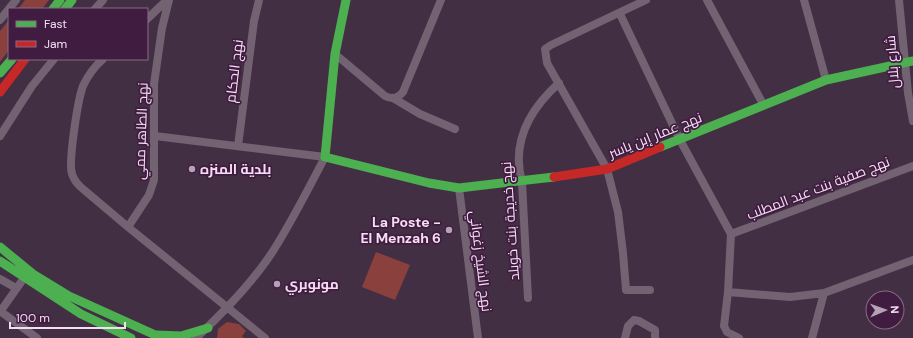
<svg xmlns="http://www.w3.org/2000/svg" width="913" height="338" font-family="'DM Sans',Cairo,sans-serif">
	<style>
		.green { fill: #8a403d }
		.lines { fill: none; stroke-linecap: round; stroke-linejoin: round }
		.street { stroke: #726272; stroke-width: 8 }
		.fast { stroke: #4caf50; stroke-width: 9 }
		.jam { stroke: #c62828; stroke-width: 9 }
		.poi-dot { fill: #b7a1b6; stroke: #401d40; stroke-width: 1.5 }
		.labels { text-anchor: middle; stroke-width: 3.5; stroke-linejoin: round; paint-order: stroke }
		.street-label { font-size: 14px; fill: #f5def4; stroke: #401d40 }
		.poi-label { font-size: 14px; font-weight: bold; fill: #f5def4; stroke: #401d40; text-anchor: start }
	</style>
	<rect width="100%" height="100%" fill="#432f43"/>
	<path class="green" d="M25,0H49L42,9H18Z
		M9,20V50L0,62V31Z
		M376,252L410,265L395,300L362,287Z
		M227,322L239,324L246,331L242,336L244,338H217L218,329Z"/>
	<g class="lines">
		<path class="street" d="M169,0L162,28L154,84V180L149,195L128,227L265,338
			M646,0L551,45L545,49L547,63L607,169L618,212L623,253L626,290H650
			M707,0L763,104
			M804,0L826,80
			M899,0L908,93L913,121
			M95,9L103,0
			M620,14L680,140L731,234L728,292L724,326L727,332L739,338
			M147,19L167,0
			M0,20L16,0
			M335,54L385,96C393,100 398,98 403,92L441,0
			M103,59C94,67 88,75 83,86C78,99 68,162 72,174C74,180 78,185 83,189L128,227
			M393,98L420,114L455,129
			M0,136L32,86L54,59
			M155,136L325,157C310,186 295,215 278,243C258,277 225,311 196,338
			M238,146L254,21L259,0
			M459,188L478,338
			M731,234L913,166
			M0,279L16,288
			M728,292L790,297L824,293L913,260
			M528,298L522,182C511,142 529,110 559,83
			M0,311L37,338
			M0,312L24,278
			M625,338L628,326L634,320L639,321L655,330V338
			M812,338L824,293"/>
		<path class="fast" d="M346,0L335,54L325,157L429,183L459,188L554,177
			M53,9L60,0
			M65,9L72,0
			M0,73L12,59
			M660,147L826,80L913,61
			M0,247L33,274L69,296L162,338
			M0,261L81,314L131,338
			M156,335L181,336L208,328"/>
		<path class="jam" d="M0,92L25,59
			M554,177L607,169L660,147"/>
	</g>
	<g class="poi-dot">
		<circle cx="192" cy="169" r="4"/>
		<circle cx="449" cy="230" r="4"/>
		<circle cx="277" cy="284" r="4"/>
	</g>
	<g class="labels">
		<g class="street-label">
			<text transform="translate(892 62) rotate(-95)" y="5">شارع بلال</text>
			<text transform="translate(234 71) rotate(-83)" y="5">نهج الحكام</text>
			<text transform="translate(141 131) rotate(-88)" y="5">نهج الطاهر ممي</text>
			<text transform="translate(655 135) rotate(-22)" y="5">نهج عمار إبن ياسر</text>
			<text transform="translate(818 188) rotate(-21)" y="5">نهج صفية بنت عبد المطلب</text>
			<text transform="translate(510 221) rotate(-94)" y="5">نهج خديجة بنت خويلد</text>
			<text transform="translate(481 261) rotate(83)" y="5">نهج الشيخ زغواني</text>
		</g>
		<g class="poi-label">
			<text x="200" y="174">بلدية المنزه</text>
			<text x="441" y="227" text-anchor="end">La Poste -<tspan x="441" dy="16">El Menzah 6</tspan></text>
			<text x="285" y="289">مونوبري</text>
		</g>
	</g>
	<rect x="8" y="8" width="140" height="52" fill="#401d40" stroke="#886a88"/>
	<rect x="16" y="21" width="20" height="6" fill="#4caf50" stroke="#886a88"/>
	<text x="44" y="28" font-size="12" fill="#f5def4">Fast</text>
	<rect x="16" y="41" width="20" height="6" fill="#c62828" stroke="#886a88"/>
	<text x="44" y="48" font-size="12" fill="#f5def4">Jam</text>
	<g transform="translate(885 310) rotate(88)"><circle r="19" fill="#401d40" stroke="#886a88"/>
	<path d="M0-3L7 15L0 10L-7 15Z" fill="#b7a1b6"/>
	<text y="-6" font-size="11" font-weight="bold" text-anchor="middle" fill="#f5def4">N</text>
	</g>
	<path d="M10 322v6h115v-6" fill="none" stroke="#f5def4" stroke-width="2"/>
	<text x="16" y="322" font-size="12" fill="#f5def4" stroke="#401d40" stroke-width="3" paint-order="stroke">100 m</text>
</svg>
